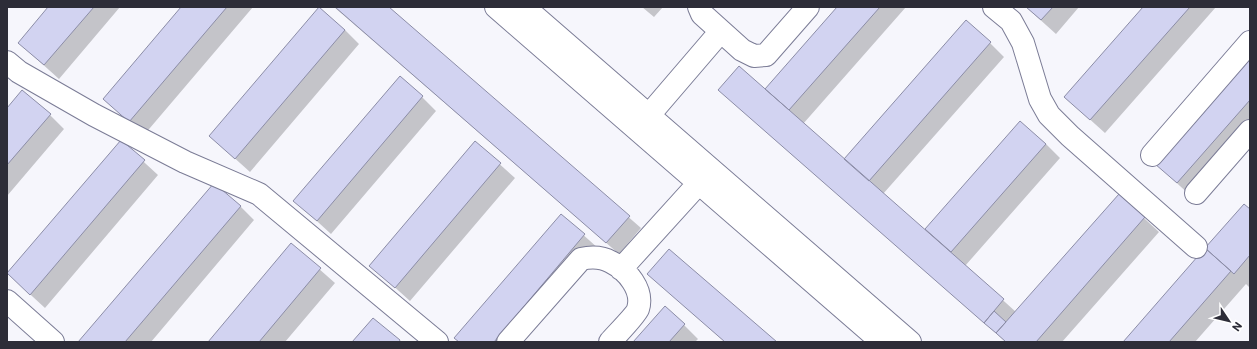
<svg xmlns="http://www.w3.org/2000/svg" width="1257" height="349" font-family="Commissioner,sans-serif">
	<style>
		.shadow { fill: #0003 }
		.building { fill: #d2d3f1; stroke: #8c8da7 }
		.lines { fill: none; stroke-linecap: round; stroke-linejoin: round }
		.minor-casing { stroke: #7b7c96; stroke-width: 24 }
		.minor { stroke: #fff; stroke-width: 22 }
	</style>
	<rect width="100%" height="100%" fill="#f6f6fc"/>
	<path class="shadow" d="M49,7H120L59,79L19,43Z
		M183,7H253L144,135L104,99Z
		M334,7H388L641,228L619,254Z
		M642,7H663L654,17Z
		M838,7H906L803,124L848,164L990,43L1004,57L883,194L925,231L1020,122L1046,144L1060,158L965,266L1016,312L1119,195L1159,232L1062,342H1006L731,101L768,93Z
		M1026,7H1079L1056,34Z
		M1144,7H1216L1105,133L1065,97Z
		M345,30L359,44L250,172L210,136Z
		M1250,57V130L1192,197L1156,164Z
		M422,97L436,111L331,234L295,201Z
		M7,110L50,115L64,129L7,196Z
		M121,141L158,175L45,308L8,274Z
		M475,142L515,178L410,301L370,265Z
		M240,206L254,220L151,342H80Z
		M1250,210L1249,287L1246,284L1195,342H1124Z
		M561,215L599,249L520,342H459Z
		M292,245L335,283L285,342H209Z
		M648,274L775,342H725Z
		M684,325L698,339L695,342H635Z"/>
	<path class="building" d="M48,7H94L44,65L18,43Z
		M181,7H227L129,122L103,99Z
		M319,7L345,30L235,159L209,136Z
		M335,7H389L630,216L606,243Z
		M837,7H880L789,110L765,89Z
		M1026,7H1053L1041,20Z
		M1143,7H1190L1090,120L1064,97Z
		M966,20L991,42L869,181L844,159Z
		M1250,56V100L1177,183L1155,164Z
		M739,66L1004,299L984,323L718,90Z
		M400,76L423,96L317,221L293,201Z
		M22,90L51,114L7,165V108Z
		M1020,121L1046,144L951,252L925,229Z
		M121,140L145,160L30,295L7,273Z
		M475,141L501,163L395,288L369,266Z
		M214,183L241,206L125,342H78Z
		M1119,194L1145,217L1036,342H1006L996,333Z
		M1244,204L1250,209V255L1234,274L1205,248Z
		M561,214L585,234L494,342H459L454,338Z
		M291,243L321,268L259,342H208Z
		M1205,248L1231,271L1169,342H1123Z
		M669,249L777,342H725L647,274Z
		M665,306L685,324L669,342H633Z
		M994,311L1006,322L996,333L984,323Z
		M373,318L400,340L399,342H352Z"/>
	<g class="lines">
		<defs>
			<path id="minor" d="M496,7L882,342
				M524,7L910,342
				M699,7L702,14L742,50L754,56L766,55L808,7
				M994,7L1011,21L1023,43L1040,99L1049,115L1070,136L1196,247
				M7,62L19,72L94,115L185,162L259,194L437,342
				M649,115L721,31
				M1152,155L1250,42
				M1196,193L1250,131
				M621,269L699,183
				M7,301L53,342
				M508,342L581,259C590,257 602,257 611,262C627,270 644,290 638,309C636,315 615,336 610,342"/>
		</defs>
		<use href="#minor" class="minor-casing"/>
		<use href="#minor" class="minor"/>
	</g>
	<rect width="1257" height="349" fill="none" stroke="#2d2d38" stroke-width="16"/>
	<g transform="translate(1229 321) rotate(125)" stroke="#ffffff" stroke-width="3" paint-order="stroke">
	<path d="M0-3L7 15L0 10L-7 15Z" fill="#2d2d38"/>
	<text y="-6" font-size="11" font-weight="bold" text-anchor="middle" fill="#2d2d38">N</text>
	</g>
</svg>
